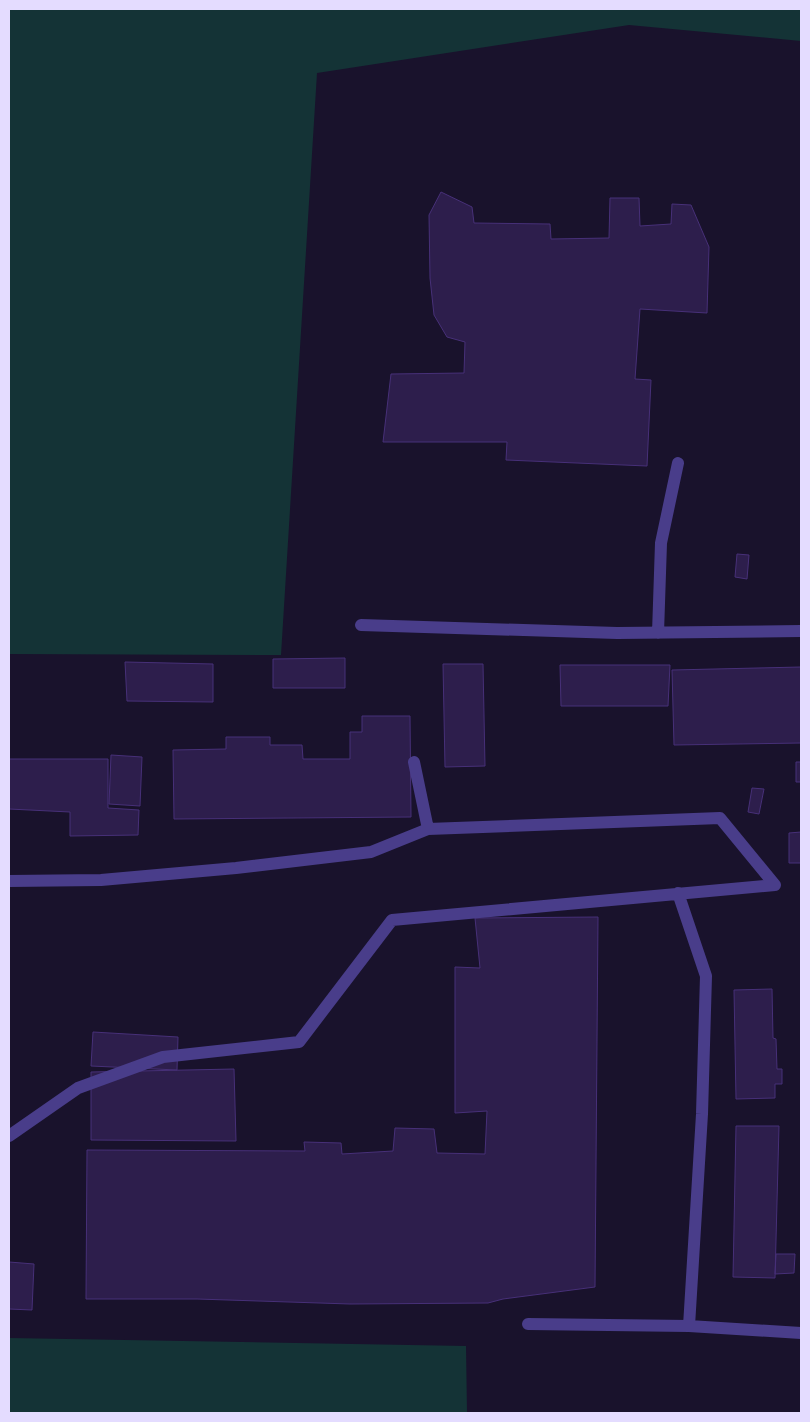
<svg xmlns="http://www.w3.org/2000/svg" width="810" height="1422" font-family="Montserrat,sans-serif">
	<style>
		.green { fill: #143336 }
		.building { fill: #2d1e4c; stroke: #473078 }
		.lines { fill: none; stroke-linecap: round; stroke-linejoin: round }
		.lane { stroke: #493d8a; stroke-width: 12 }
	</style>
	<rect width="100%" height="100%" fill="#19122c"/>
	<path class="green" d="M9,9H801V41L629,25L317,73L281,655L9,654Z
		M9,1338L466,1346L467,1413H9Z"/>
	<path class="building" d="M441,192L472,207L474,223L550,224L551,239L609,238L610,198H639L640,226L671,224L672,204L691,205L709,247L707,313L640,309L635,379L651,380L647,466L506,460L507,442H383L391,374L464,373L465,342L447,337L434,315L430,278L429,215Z
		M737,554L749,555L747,579L735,577Z
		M345,658V688H273V659Z
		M125,662L213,664V702L127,701Z
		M443,664H483L485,766L445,767Z
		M560,665H670L668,706H561Z
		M801,667V743L674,745L672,670Z
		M362,716H410L411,817L174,819L173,750L226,749V737H270V745H302L303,759H350V732H362Z
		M111,755L142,757L140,806L109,804Z
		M9,759H108V808L139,810L138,835L70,836V812L9,809Z
		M796,762H801V782H796Z
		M752,788L764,789L759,814L748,812Z
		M801,832V863H789V833Z
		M598,917L595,1287L503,1299L488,1303L350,1304L197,1299H86L87,1150L305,1151L304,1142L341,1143L342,1154L393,1151L395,1128L434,1129L437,1153L485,1154L487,1111L455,1113V967L480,968L475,918Z
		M772,989L773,1038L776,1039L777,1069H782V1084H775V1098L736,1099L734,990Z
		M93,1032L178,1037L177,1070L91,1066Z
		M234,1069L236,1141L91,1140V1072Z
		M736,1126H779L775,1278L733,1277Z
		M776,1254H795L794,1273L775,1274Z
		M9,1262L34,1264L32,1310L9,1309Z"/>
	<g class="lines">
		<path class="lane" d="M361,625L617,633L801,631
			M658,633L661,543L678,463
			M428,829L720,818L775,885
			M9,881L101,880L236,868L371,852L428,829L414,762
			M678,893L706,976L702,1114L689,1326
			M9,1136L78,1088L163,1057L299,1042L392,920L775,885
			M528,1324L689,1326L801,1333"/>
	</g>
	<rect width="810" height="1422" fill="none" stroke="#e4dcff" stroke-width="20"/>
</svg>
